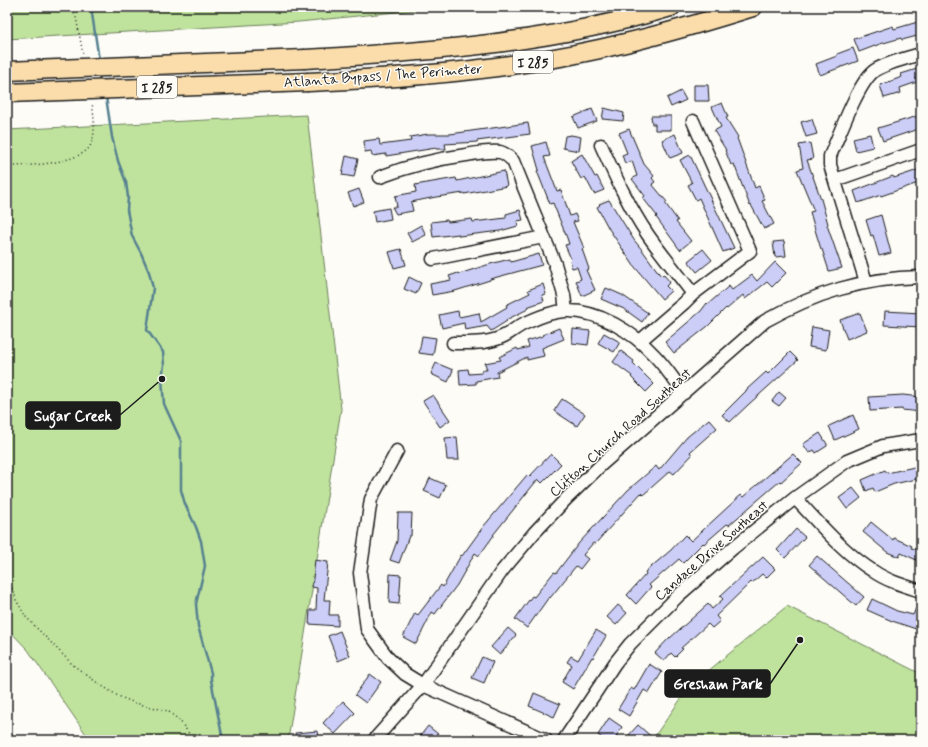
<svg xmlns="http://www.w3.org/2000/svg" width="928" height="747" font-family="Mynerve,sans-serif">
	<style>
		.green { fill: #bfe39d; stroke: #6e805c }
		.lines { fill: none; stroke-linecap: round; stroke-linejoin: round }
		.stream { stroke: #568090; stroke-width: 2.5 }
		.building { fill: #cccef7; stroke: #1c1c1c }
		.minor-casing { stroke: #1c1c1c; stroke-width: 15 }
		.highway-casing { stroke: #1c1c1c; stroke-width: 21 }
		.path { stroke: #1c1c1c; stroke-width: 1.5; stroke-dasharray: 1 3; stroke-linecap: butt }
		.minor { stroke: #fdfcf7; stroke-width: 12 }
		.highway { stroke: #faddab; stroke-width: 18 }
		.highway-bridge-casing { stroke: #1c1c1c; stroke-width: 21; stroke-linecap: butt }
		.highway-bridge { stroke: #faddab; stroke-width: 18 }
		.labels { text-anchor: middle; stroke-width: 3; stroke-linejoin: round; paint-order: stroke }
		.shield { fill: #fdfcf7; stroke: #605f5e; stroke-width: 1 }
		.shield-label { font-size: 13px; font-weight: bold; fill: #1c1c1c }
		.street-label { font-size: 14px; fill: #1c1c1c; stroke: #fdfcf7 }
		.leader { fill: none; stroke: #1c1c1c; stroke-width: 1.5 }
		.callout-dot { fill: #1c1c1c; stroke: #fdfcf7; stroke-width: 1.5 }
		.callout { fill: #1c1c1c; stroke: #1c1c1c; stroke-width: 1.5 }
		.callout-label { font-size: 15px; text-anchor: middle; font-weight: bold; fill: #fff }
	</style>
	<rect width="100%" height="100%" fill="#fdfcf7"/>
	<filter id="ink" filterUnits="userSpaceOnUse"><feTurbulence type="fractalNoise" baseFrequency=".025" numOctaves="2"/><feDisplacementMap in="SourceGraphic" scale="8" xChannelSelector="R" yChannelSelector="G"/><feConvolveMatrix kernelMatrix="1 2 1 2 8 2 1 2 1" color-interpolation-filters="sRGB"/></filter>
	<g filter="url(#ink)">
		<path class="green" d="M7,7H445L299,22L7,39Z
			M307,115L341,409L288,740H90L28,650L7,628V130Z
			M787,606L921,674V740H652L690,686Z"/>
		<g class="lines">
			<path class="stream" d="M91,7L99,60
				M106,97L112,137L118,161L126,182L128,197L127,210L132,236L141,253L149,272L153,288L147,330L163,352L164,365L162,379L164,404L181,441V490L185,504L196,527L201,541L205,566L196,604L198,626L211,673V680L223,740"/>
		</g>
		<path class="building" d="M921,21V35L902,40L901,38L880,44L859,52L854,39L893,26L894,29Z
			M853,48L858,61L820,75L816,64L837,56V54Z
			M917,69L919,77L916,78L917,82L900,88L901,93L884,98L880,85L902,77L901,74Z
			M694,85H708L709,101H694Z
			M681,91L686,100L671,107L667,98Z
			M722,103L728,117L726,118L738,137L737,138L755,188L759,186L765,200L762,201L774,224L764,229L751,205L750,206L734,164L731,165L725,150H726L714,131L721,127L712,107Z
			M604,108L624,113L623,121L602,119Z
			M592,109L597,121L578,128L573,117Z
			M921,115V128L883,141L878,128Z
			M651,116H671V130H655V124H652Z
			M812,119L817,134L806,137L801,122Z
			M528,123L530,134L477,141V142L445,144L446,149H436V148L386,156V154L372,156L371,151L365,152L364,141L379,139L380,145L411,141L410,137L428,134H450Z
			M629,129L644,164L654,176L652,178L655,182L652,184L667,202L665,203L678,221L676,222L691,241L680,250L656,217L657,216L643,198L645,196L632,179L637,176L632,161L625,164L622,155L627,153L619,133Z
			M675,134L683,153L670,158L662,140Z
			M870,134L873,147L856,151L853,138Z
			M571,135L581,137L579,151L563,148L565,136Z
			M546,142L550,156L544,157L557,191L561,190L570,216L575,214L578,221L573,222L584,248L582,249L589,269L586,270L595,290L582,296L576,281L581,279L577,267L572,268L570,260L571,259L565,245L569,244L567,238L553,203L550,204L537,171L539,170L532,146Z
			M810,143L813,159L807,160L821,199L828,224L827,225L842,268L829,271L822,249H821L816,233L810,212L814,211L797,170L803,168L799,145Z
			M582,154L595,177L597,176L604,190L594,194L585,177L581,179L571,161Z
			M690,155L734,248L723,252L699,198L696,200L688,185L692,183L680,160Z
			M346,156L358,159L354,177L342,175Z
			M921,169V182L881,196V195L858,203L854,191L893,176L894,178Z
			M504,171L507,186L464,194V193L436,197L411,202L413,211L396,214L392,207H397L395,196L416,192L415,185L456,178L457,181Z
			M359,189L364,202L353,206L348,193Z
			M609,200L634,240L643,251L661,276L663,274L670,282L666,286L671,291L662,299L634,266L609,229L597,207L600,205L599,204Z
			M389,208L391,219L375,222L373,211Z
			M520,210L523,220L517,221L518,226L500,231L468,235L459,236V234L433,237L431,222L447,220L448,222L472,219L473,222L506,218V214Z
			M881,215L891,253L879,256L873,235L871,236L866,220Z
			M421,225L426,235L412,242L407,233Z
			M784,241L786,256L775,257L773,242Z
			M401,249L406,265L394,268L389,252Z
			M703,249L712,260L697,272L688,261Z
			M539,254L542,265L490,279V280L455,291L432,295L430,284L451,280L449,276L458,273L459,274L490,264L510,259L511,262Z
			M775,262L786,273L772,287L767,282L745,299L743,295L727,309L726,308L708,326L674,353L665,342L701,311L707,303L708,304L729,286L732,290L752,275L757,281Z
			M409,277L421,283L416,294L404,289Z
			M543,284L546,294L542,295L544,301L527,307L528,309L506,320L507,321L491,331L487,326L465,330L464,323L442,328L439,315L458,311L459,317L479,313L481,322L507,307L506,305L530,293L528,290Z
			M606,288L622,295L648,313L642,322L624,309L601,299Z
			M885,311L921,313V327L884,325Z
			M860,313L867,331L847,339L840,320Z
			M812,327L829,330L826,350L809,347Z
			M559,328L564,339L542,348L544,356L527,360V357L497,372L498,377L476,381V384L460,385L459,370L468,369L469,374L482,373V370H487L485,363L501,360L499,357L517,348L518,350L529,347L527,341L543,336L542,335Z
			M573,329L590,331L588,345L572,343Z
			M604,333L620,342L614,352L598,343Z
			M422,336L436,338L433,355L419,353Z
			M621,351L634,361L633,363L654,384L646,392L631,377L632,376L613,362Z
			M790,352L798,360L749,404L730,422L722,415L746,391V390L766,372L768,374Z
			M436,363L453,370L448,382L431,374Z
			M779,392L786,398L779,406L772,401Z
			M433,395L450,420L440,427L423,401Z
			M903,395L921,397V412L902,410V409L870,411L869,397Z
			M562,399L585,414L577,426L554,411Z
			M853,415L859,429L835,440L829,426Z
			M709,419L717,428L690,452L692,455L674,474L670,471L643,495L641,493L595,544L593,543L583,555L588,559L580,569L576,566L550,598L549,597L527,628L515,619L532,596L534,597L554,572L556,573L579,543L628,490L656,466L659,470L687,437Z
			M820,433L827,444V446L816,453L814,450L809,453L803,444Z
			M457,437L459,460H447L445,438Z
			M551,454L561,464L542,483L538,479L493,535H494L479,556L475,553L457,585L435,614L432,612L416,644L403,637L415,613L418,615L441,585L443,587L461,555L462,556L483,527L527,475L529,477Z
			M793,454L802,463L781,482L780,481L729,525L727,524L704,544L703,543L683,563L679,559L649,585L651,587L636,604L627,595L646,574L645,572L671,550L685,535L691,541L741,495L743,497Z
			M919,466L921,478L894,484L875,492L873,488L866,491L862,480L885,470L887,473Z
			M430,478L446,485L440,498L424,491Z
			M853,488L861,498L847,509L839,498Z
			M398,513H412L411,536H409L399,563L390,560L397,541Z
			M871,522L893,540L894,538L912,546L911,548L921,550V562L901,553L899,557L887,552L863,532Z
			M796,529L805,537L785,558L777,550Z
			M817,556L864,597L856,606L809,565Z
			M763,557L775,569L766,578L762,574L752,583L751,582L716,616L720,621L712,628L708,624L681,648L683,649L675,657L671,653L664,661L655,653L670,637V638L708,604L712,609L723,599L720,596Z
			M315,560L328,562L324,600H330L329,615H338V626L309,624L310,610H316L317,588L312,587Z
			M390,574L401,575L399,604L389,603Z
			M872,599L897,611L913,615L916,608L921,610V622H918L916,629L892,621L867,610Z
			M618,605L627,613L616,625L607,617Z
			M508,628L516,635L500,655L491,647Z
			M596,630L606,636L593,658L592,657L573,689L562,682L572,665L567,662L571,656L578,660Z
			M340,631L350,656L338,661L328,636Z
			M482,657L493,662L484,683L472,678Z
			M649,664L662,672L649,693L644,690L629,716L618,709L631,688L634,690Z
			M370,674L381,682L366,703L355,695Z
			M534,693L560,704L554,717L529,706Z
			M343,701L355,713L335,734L323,723Z
			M609,718L622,727L614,740H605L598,735Z
			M638,725L655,740H635L629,735Z
			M428,726L438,734L433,740H417Z
			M318,731L319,740H296L295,733Z"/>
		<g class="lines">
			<defs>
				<path id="minor" d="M601,145C615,176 629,207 648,235C662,255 678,274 693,294
					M380,177C408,166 436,159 466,155C477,153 490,151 500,152C505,153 509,157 513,161L555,264L564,295L566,311
					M835,180L921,150
					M433,259L544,237
					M866,282L830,165V156C839,136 858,83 874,71C886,63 907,58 921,54
					M640,341L684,303L693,294L750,251L693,121
					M453,343C471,343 488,344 504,336C512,332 519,325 528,322C539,317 553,311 566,311C598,310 633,332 654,355C665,366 674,380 684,393
					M397,451L371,499L360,573L367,629L388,658L405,674L423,685L546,740
					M795,498C820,524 843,552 873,571C887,581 905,586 921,591
					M374,740L423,685L502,571L534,533L567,498L602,464L765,321C815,293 863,278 921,277
					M564,740L615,663L630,644L679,595L733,548L795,498L847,461L883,446L921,440"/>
				<path id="highway" d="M305,59C428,52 552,43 671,7
					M308,82C376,79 444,75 511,65C593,54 673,32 753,7"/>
			</defs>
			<use href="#minor" class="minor-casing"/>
			<use href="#highway" class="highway-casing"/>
			<path class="path" d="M70,7L76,17L83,54
				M7,166C27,166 73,164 88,149C97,139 94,116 92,103
				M7,582L14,591L16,600L26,617L73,665L99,684L118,696L135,703L168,711L180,721L190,735L191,740"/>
			<use href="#minor" class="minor"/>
			<use href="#highway" class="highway"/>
			<defs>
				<path id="highway-bridge" d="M7,71L305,59
					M7,93L308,82"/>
			</defs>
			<use href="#highway-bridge" class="highway-bridge-casing"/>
			<use href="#highway-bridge" class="highway-bridge"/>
		</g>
	</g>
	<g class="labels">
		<g class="shield">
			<rect x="513" y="51" width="40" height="22" rx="3"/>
			<rect x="137" y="76" width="40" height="22" rx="3"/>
		</g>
		<g class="shield-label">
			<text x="533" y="67">I 285</text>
			<text x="157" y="92">I 285</text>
		</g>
		<g class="street-label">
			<text transform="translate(383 75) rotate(-4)" y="5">Atlanta Bypass / The Perimeter</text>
			<text transform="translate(620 432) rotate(-42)" y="5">Clifton Church Road Southeast</text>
			<text transform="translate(711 550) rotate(-41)" y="5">Candace Drive Southeast</text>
		</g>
	</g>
	<path class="leader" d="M162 379L120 415M800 640L770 684"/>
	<g class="callout-dot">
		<circle cx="162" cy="379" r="4"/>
		<circle cx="800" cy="640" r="4"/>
	</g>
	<g class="callout">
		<rect x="26" y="402" width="94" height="27" rx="4"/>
		<rect x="665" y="670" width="105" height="27" rx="4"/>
	</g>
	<g class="callout-label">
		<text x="73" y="421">Sugar Creek</text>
		<text x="718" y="689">Gresham Park</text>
	</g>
	<rect width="928" height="747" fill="none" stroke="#fdfcf7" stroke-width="24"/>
	<rect x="12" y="12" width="904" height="723" fill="none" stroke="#1c1c1c" stroke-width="1.5" filter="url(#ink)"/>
</svg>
